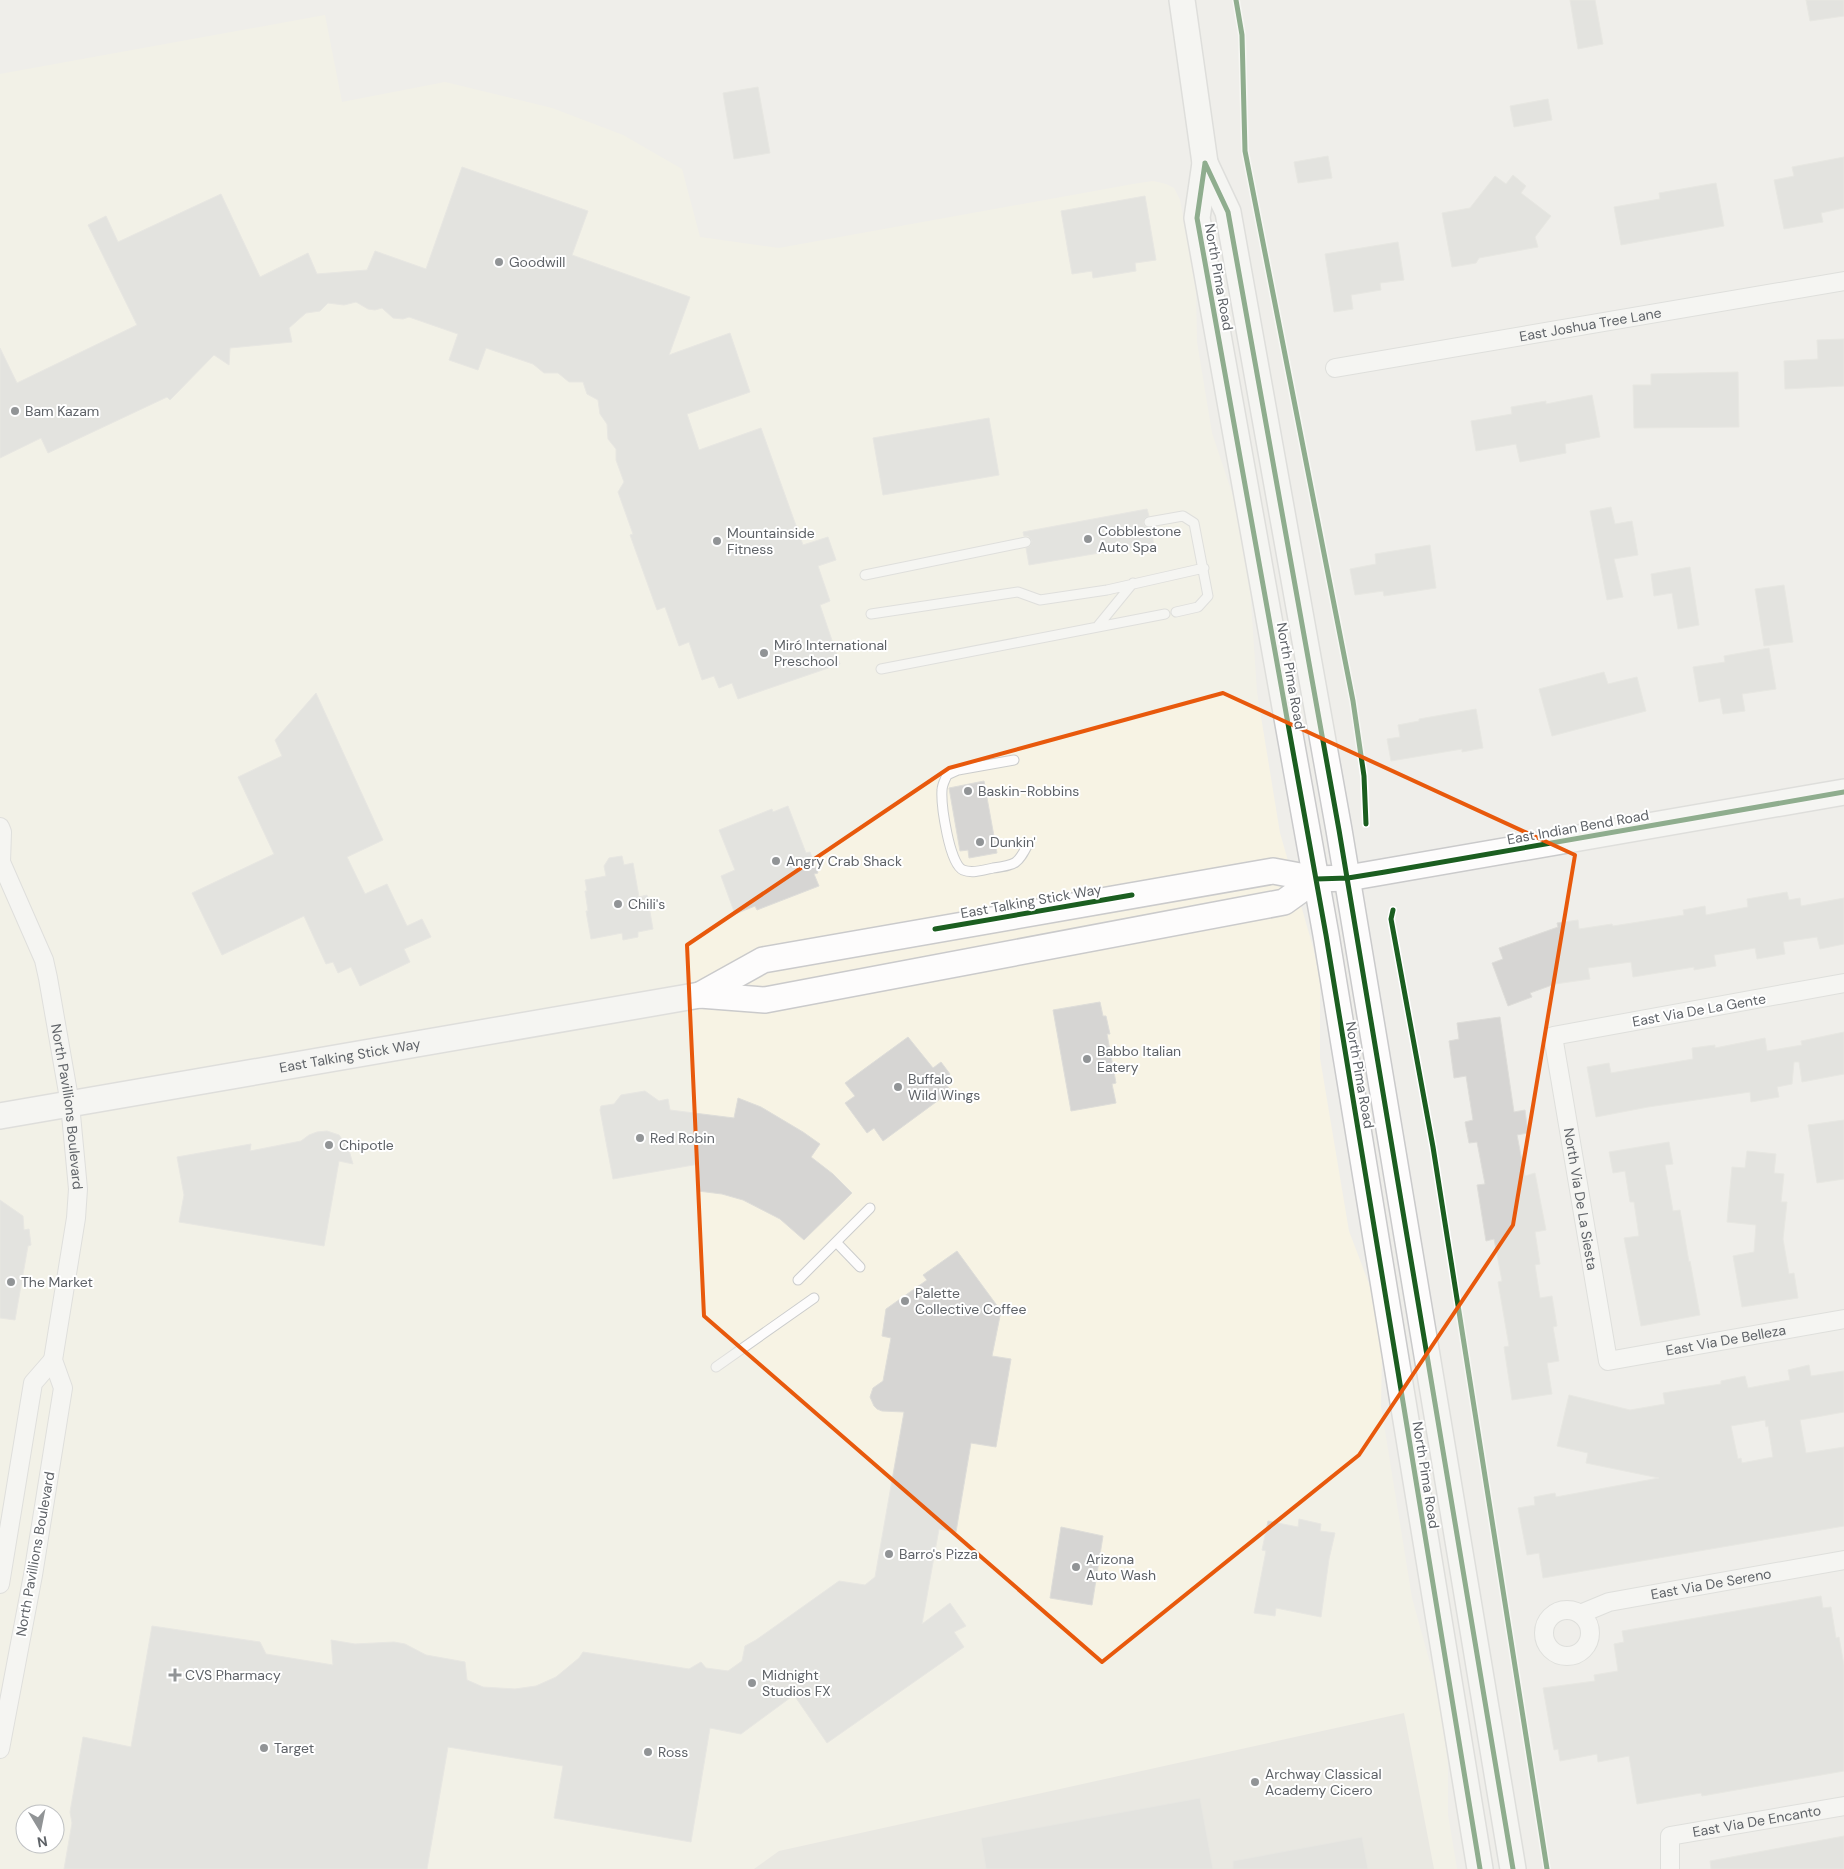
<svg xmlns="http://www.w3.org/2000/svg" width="1844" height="1869" font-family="'DM Sans',sans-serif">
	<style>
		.commercial { fill: #f7f3e4; fill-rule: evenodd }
		.education { fill: #e2e0da }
		.building { fill: #d6d5d3; stroke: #deddd9; fill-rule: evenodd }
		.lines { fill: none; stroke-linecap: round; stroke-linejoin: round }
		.lane-casing { stroke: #cbcccc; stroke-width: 11 }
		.street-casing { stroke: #cbcccc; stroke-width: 20 }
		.secondary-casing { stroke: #cacacb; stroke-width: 28 }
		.lane { stroke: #fdfcfc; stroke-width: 9 }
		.street { stroke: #fdfcfc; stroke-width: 18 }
		.secondary { stroke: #fdfcfc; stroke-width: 25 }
		.cycleway-casing { stroke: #fff; stroke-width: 8 }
		.cycleway { stroke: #1b5e20; stroke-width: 5 }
		.marked { fill: none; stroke: #e8590c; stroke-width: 4; stroke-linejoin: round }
		.poi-dot { fill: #919496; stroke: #fff; stroke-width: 2 }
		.labels { text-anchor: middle; stroke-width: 4; stroke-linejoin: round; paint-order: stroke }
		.poi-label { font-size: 14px; fill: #5f6368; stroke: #fff; text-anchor: start }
		.street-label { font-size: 14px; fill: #5f6368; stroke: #fff }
	</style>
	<rect width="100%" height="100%" fill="#efeeea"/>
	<path class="commercial" d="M325,15L342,102L445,82L552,108L623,135L682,169L700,237L779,248L1133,184L1153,181L1166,184L1174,188L1180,200L1194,274L1196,290L1197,342L1212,433L1234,499L1250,587L1257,692L1280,833L1313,947L1320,980V1058L1349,1231L1374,1297L1382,1354L1381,1406L1412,1598L1438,1692L1448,1762V1815L1457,1869H0V74ZM25,1814H55V1844H25Z"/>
	<path class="education" d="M1404,1713L1434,1869H754L779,1851Z"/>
	<path class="building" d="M1570,0H1595L1603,44L1578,49Z
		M1806,0H1844V16L1810,21Z
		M758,87L770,153L734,159L723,93Z
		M1548,99L1552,120L1514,127L1510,106Z
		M1328,156L1332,178L1298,183L1294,162Z
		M1844,157V208L1821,213L1823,222L1784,229L1774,180L1794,176L1792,167Z
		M462,167L588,211L572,255L690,297L669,355L730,333L750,392L687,414L699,450L761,428L803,545L828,537L836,560L818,566L830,601L820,605L840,664L738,699L732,683L719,688L714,676L702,680L689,642L679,646L665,607L657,610L630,535L633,534L618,492L624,482L616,460V449L608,439L607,424L600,414L598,400L587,394L583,382H569L558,373H544L533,364L486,348L478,370L449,360L458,334L409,317L403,319L393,318L382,308L375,310L368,309L356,302L344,305L328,303L320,311L306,313L289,328L292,342L230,348L229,365L214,355L170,400L167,397L48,453L41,438L0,458V348L17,383L137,325L88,225L106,216L118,242L221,194L260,277L308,253L317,274L367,270L375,251L426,269Z
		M1513,175L1526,186L1521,193L1551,216L1535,237L1538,247L1479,258L1476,263L1452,267L1442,213L1470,208L1495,176L1506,184Z
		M1716,183L1724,226L1621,245L1614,207L1660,199L1659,193Z
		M1145,196L1156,260L1135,263L1136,271L1093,278L1092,271L1072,274L1061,211Z
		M1398,242L1404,280L1380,283L1381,290L1351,295L1353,309L1334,312L1325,254Z
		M1844,339V386L1785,389L1784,361L1818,359L1817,340Z
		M1738,372L1739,427L1634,428L1633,385H1651V374Z
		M1592,395L1600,437L1565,444L1566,453L1520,462L1516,444L1476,451L1471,421L1512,414L1511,407L1546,401V404Z
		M989,418L999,475L883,495L873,438Z
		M1611,507L1615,524L1632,521L1638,555L1614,559L1623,597L1607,600L1590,511Z
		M1147,509L1149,516L1145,518L1143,523L1145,526L1151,528L1154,546L1142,549L1140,546L1029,565L1026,548L1030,546L1032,541L1028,536H1024L1023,532Z
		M1430,545L1436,588L1384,596L1383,591L1355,595L1350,569L1376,564L1375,554Z
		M1690,567L1699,625L1678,629L1672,593L1654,596L1651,574Z
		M1784,585L1793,642L1764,646L1755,589Z
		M1769,648L1776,689L1742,694L1745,711L1723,714L1720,698L1699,702L1693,667L1725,662L1724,656Z
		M1604,672L1608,684L1637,677L1646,711L1552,736L1539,689Z
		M316,693L383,840L347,857L365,894L387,884L407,926L422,919L431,937L404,949L410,962L360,986L351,967L338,973L333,962L326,964L304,916L222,955L192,893L274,854L238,777L282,756L275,740Z
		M1476,709L1483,748L1462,752V749L1391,761L1387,739L1400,737L1398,725L1419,721V719Z
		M984,781L997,853L969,858L968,850L960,851L949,788Z
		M788,806L806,853L810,852L818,873L814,874L819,886L757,910L755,906L735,914L721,876L735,870L719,830L772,809L773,812Z
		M622,856L624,865L633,863L639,897L647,895L653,929L638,932V937L623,940L622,933L591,939L586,911H588L585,891H587L585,880L606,876L604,866L609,858Z
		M1787,892L1789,900L1800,898L1801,906L1844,898V944L1820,949L1817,937L1783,942L1785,954L1757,959L1755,948L1714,955L1716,966L1694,970V967L1633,977L1631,962L1588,968L1590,979L1555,984L1530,993L1532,997L1508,1006L1492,963L1503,959L1499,948L1558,927L1557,923L1578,920L1579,929L1612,924L1613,926L1684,915L1683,910L1705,906L1706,915L1748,907L1747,899Z
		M1100,1002L1103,1016H1106L1110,1034H1107L1116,1083L1112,1084L1116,1103L1071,1111L1053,1010Z
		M1500,1017L1514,1112L1525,1110L1528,1133L1517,1135L1525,1176L1535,1173L1539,1194L1546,1230L1535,1232L1540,1264L1535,1265L1540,1298L1552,1296L1557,1326L1553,1327L1559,1361L1547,1363L1552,1394L1512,1400L1504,1347L1509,1346L1498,1282L1502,1281L1494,1239L1486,1241L1477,1185L1485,1184L1477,1142L1469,1143L1465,1122L1473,1120L1466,1076L1454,1078L1449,1041L1459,1039L1457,1023Z
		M1844,1032V1074L1802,1082L1799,1062H1794L1792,1084L1777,1087L1779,1097L1751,1102L1750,1092L1648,1107L1596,1117L1587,1067L1609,1063L1611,1073L1693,1059L1692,1048L1715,1045V1048L1765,1038L1767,1051L1802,1045L1801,1041Z
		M908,1037L933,1068L941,1062L950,1074L943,1080L951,1091L883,1141L874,1128L867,1133L845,1103L855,1096L845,1083Z
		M645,1091L659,1101L668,1099L670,1110L734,1118L738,1098L761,1107L803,1132L820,1144L811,1157L833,1174L852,1193L804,1240L780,1219L743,1200L722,1194L698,1191L699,1164L613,1179L600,1110L601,1106L614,1104L621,1095Z
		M1844,1120V1179L1817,1183L1808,1125Z
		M327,1131L339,1135L348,1147L353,1164L339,1161L324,1246L179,1222L184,1195L177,1157L251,1144L250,1151L301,1141L309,1135L317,1132Z
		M1669,1142L1673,1164L1665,1165L1673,1211L1680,1210L1689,1262L1690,1261L1700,1315L1641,1326L1624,1238L1639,1236L1634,1202H1630L1625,1171L1613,1173L1609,1152Z
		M1747,1151L1776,1154L1774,1173L1784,1174L1781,1202H1787L1783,1239L1789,1274L1794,1273L1798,1298L1742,1307L1733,1256L1754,1252L1756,1225L1727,1222L1732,1167L1745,1168Z
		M0,1200L23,1216L24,1230L29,1229L31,1245L28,1246L15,1320L0,1318Z
		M957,1251L1001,1311L992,1356L1011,1359L996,1447L971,1443L956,1532L939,1529L922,1624L950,1603L966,1626L954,1632L964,1647L827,1743L794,1695L741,1734L710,1728L691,1842L554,1818L563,1766L448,1747L427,1869H64L72,1823L70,1812L83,1737L131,1747L152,1626L260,1642L266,1654L333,1665L331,1640L355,1644L394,1642L405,1644L426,1655L465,1662L467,1680L483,1687L515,1689L536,1686L556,1677L579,1658L583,1652L689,1669L701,1662L706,1668L728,1671L742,1661L745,1646L756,1640L839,1581L865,1585L875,1577L904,1412L882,1411L877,1409L874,1406L870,1397L873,1388L883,1381L891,1338L882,1336L886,1309L927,1280L923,1275Z
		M1809,1365L1811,1376L1844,1371V1412L1800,1420L1806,1453L1844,1447V1526L1543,1578L1539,1553L1527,1555L1518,1508L1535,1505L1534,1497L1555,1493L1556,1497L1659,1478L1586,1463L1588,1453L1557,1446L1569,1395L1630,1410L1665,1404L1663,1393L1721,1384V1381L1745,1376L1748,1388L1790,1380L1788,1370ZM1765,1420L1766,1427L1768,1426L1773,1457L1742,1463L1741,1458L1738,1459L1731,1426Z
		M1299,1519L1321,1524L1320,1531L1335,1533L1329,1559L1321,1617L1276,1608L1275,1616L1254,1613L1266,1551L1262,1550L1268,1521L1298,1527Z
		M1061,1527L1103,1536L1092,1605L1050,1598Z
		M1821,1596L1823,1608L1831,1607L1836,1638L1839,1637L1844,1665V1771L1702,1796L1701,1793L1637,1804L1629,1756L1598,1762L1597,1754L1560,1761L1558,1749L1554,1750L1543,1688L1595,1681L1594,1675L1618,1671L1614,1644L1624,1642L1622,1631Z
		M1200,1798L1213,1869H986L981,1838Z
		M1844,1836V1869H1711L1710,1861Z
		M1362,1837L1368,1869H1233V1861Z"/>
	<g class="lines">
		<defs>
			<path id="lane" d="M1149,522L1183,516L1194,523L1208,596L1198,607L1176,612
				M865,575L1026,542
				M871,614L1018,592L1040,600L1107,590L1204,568
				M1097,627L1133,583
				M881,669L1165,614
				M1014,760L958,770L947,775C945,780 942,785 942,790C941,804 949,864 963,870C972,874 984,870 993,868C1016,865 1018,864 1028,844
				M836,1242L860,1267
				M798,1280L870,1208
				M716,1367L814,1298"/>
			<g id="street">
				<path id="s1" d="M1335,368L1844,281"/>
				<path id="s2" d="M0,827L2,832L1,862L44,960L48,978L70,1104L78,1189L76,1218L53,1360L63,1388L33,1575L0,1749"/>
				<path id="s3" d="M1844,983L1553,1036L1608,1361L1844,1319"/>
				<path d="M0,1584L33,1383L53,1360"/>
				<circle cx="1567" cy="1633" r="23"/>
				<path id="s4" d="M1580,1614L1609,1602L1844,1560"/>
				<path id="s5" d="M1670,1869V1836L1844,1806"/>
			</g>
			<g id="secondary">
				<path d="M1182,0L1205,163L1197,218L1326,935L1480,1869"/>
				<path d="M1205,163L1228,212L1339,830L1513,1869"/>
				<path d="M700,995L763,960L1273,871L1316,879L1348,878L1844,792"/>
				<path id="s6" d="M0,1116L700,995L765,1000L1284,902L1316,879"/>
			</g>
		</defs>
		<use href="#lane" class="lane-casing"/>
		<use href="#street" class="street-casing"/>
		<use href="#secondary" class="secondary-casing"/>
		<use href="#lane" class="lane"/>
		<use href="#street" class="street"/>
		<use href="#secondary" class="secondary"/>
		<defs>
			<path id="cycleway" d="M1236,0L1242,35L1245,151L1353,701L1364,776L1366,824
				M1205,163L1228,212L1339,830L1513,1869
				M1205,163L1197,218L1326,935L1480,1869
				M1316,879L1348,878L1385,872L1844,792
				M1393,910L1391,919L1433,1147L1547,1869
				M935,929L1132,895"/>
		</defs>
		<use href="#cycleway" class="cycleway-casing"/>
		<use href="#cycleway" class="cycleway"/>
	</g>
	<path d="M0 0H1844V1869H0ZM1223,693L1575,855L1513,1225L1359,1455L1102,1662L704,1316L687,945L949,768Z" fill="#efeeea" fill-opacity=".55" fill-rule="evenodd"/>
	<path class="marked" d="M1223,693L1575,855L1513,1225L1359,1455L1102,1662L704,1316L687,945L949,768Z"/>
	<g class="poi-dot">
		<circle cx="499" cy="262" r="5"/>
		<circle cx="15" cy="411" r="5"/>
		<circle cx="1088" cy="539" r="5"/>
		<circle cx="717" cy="541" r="5"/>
		<circle cx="764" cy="653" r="5"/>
		<circle cx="968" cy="791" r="5"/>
		<circle cx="980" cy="842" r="5"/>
		<circle cx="776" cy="861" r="5"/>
		<circle cx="618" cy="904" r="5"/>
		<circle cx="1087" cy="1059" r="5"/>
		<circle cx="898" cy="1087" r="5"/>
		<circle cx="640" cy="1138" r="5"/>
		<circle cx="329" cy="1145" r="5"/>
		<circle cx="11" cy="1282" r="5"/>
		<circle cx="905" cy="1301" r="5"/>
		<circle cx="889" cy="1554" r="5"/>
		<circle cx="1076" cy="1567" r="5"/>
		<path d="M172.5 1667.5h5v5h5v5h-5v5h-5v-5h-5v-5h5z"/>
		<circle cx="752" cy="1683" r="5"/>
		<circle cx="264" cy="1748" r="5"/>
		<circle cx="648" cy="1752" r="5"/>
		<circle cx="1255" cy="1782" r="5"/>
	</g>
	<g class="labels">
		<g class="poi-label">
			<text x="509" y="267">Goodwill</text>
			<text x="25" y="416">Bam Kazam</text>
			<text x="1098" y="536">Cobblestone<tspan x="1098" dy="16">Auto Spa</tspan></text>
			<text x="727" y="538">Mountainside<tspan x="727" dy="16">Fitness</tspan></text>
			<text x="774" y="650">Miró International<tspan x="774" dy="16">Preschool</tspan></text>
			<text x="978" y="796">Baskin-Robbins</text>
			<text x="990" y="847">Dunkin'</text>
			<text x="786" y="866">Angry Crab Shack</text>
			<text x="628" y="909">Chili's</text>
			<text x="1097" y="1056">Babbo Italian<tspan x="1097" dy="16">Eatery</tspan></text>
			<text x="908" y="1084">Buffalo<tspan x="908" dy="16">Wild Wings</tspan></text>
			<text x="650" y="1143">Red Robin</text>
			<text x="339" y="1150">Chipotle</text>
			<text x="21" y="1287">The Market</text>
			<text x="915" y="1298">Palette<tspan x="915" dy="16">Collective Coffee</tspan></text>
			<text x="899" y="1559">Barro's Pizza</text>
			<text x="1086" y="1564">Arizona<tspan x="1086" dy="16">Auto Wash</tspan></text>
			<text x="185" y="1680">CVS Pharmacy</text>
			<text x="762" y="1680">Midnight<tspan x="762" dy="16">Studios FX</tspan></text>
			<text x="274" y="1753">Target</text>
			<text x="658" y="1757">Ross</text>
			<text x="1265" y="1779">Archway Classical<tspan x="1265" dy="16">Academy Cicero</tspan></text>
		</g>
		<g class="street-label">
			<text transform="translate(1219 277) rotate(80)" y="5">North Pima Road</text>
			<text dy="5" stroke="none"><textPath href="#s1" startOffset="259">East Joshua Tree Lane</textPath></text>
			<text transform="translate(1291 676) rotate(80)" y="5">North Pima Road</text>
			<text transform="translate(1578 827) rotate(-10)" y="5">East Indian Bend Road</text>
			<text transform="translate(1031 901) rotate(-10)" y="5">East Talking Stick Way</text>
			<text transform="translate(1699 1010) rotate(-10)" y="5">East Via De La Gente</text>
			<text dy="5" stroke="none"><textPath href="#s6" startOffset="355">East Talking Stick Way</textPath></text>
			<text transform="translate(1360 1075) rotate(80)" y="5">North Pima Road</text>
			<text dy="5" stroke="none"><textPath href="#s2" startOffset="291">North Pavillions Boulevard</textPath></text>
			<text dy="5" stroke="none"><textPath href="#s3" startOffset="461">North Via De La Siesta</textPath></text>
			<text dy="5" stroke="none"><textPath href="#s3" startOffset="745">East Via De Belleza</textPath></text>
			<text transform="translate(1426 1475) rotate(81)" y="5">North Pima Road</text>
			<text transform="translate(35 1554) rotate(-80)" y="5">North Pavillions Boulevard</text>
			<text dy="5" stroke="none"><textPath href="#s4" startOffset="135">East Via De Sereno</textPath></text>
			<text dy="5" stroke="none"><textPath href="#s5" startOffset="121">East Via De Encanto</textPath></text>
		</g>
	</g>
	<g transform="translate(40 1829) rotate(170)"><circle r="24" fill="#ffffff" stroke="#bfc1c3"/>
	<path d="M0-4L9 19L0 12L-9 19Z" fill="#919496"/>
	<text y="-8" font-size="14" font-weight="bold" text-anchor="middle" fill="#5f6368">N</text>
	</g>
</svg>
